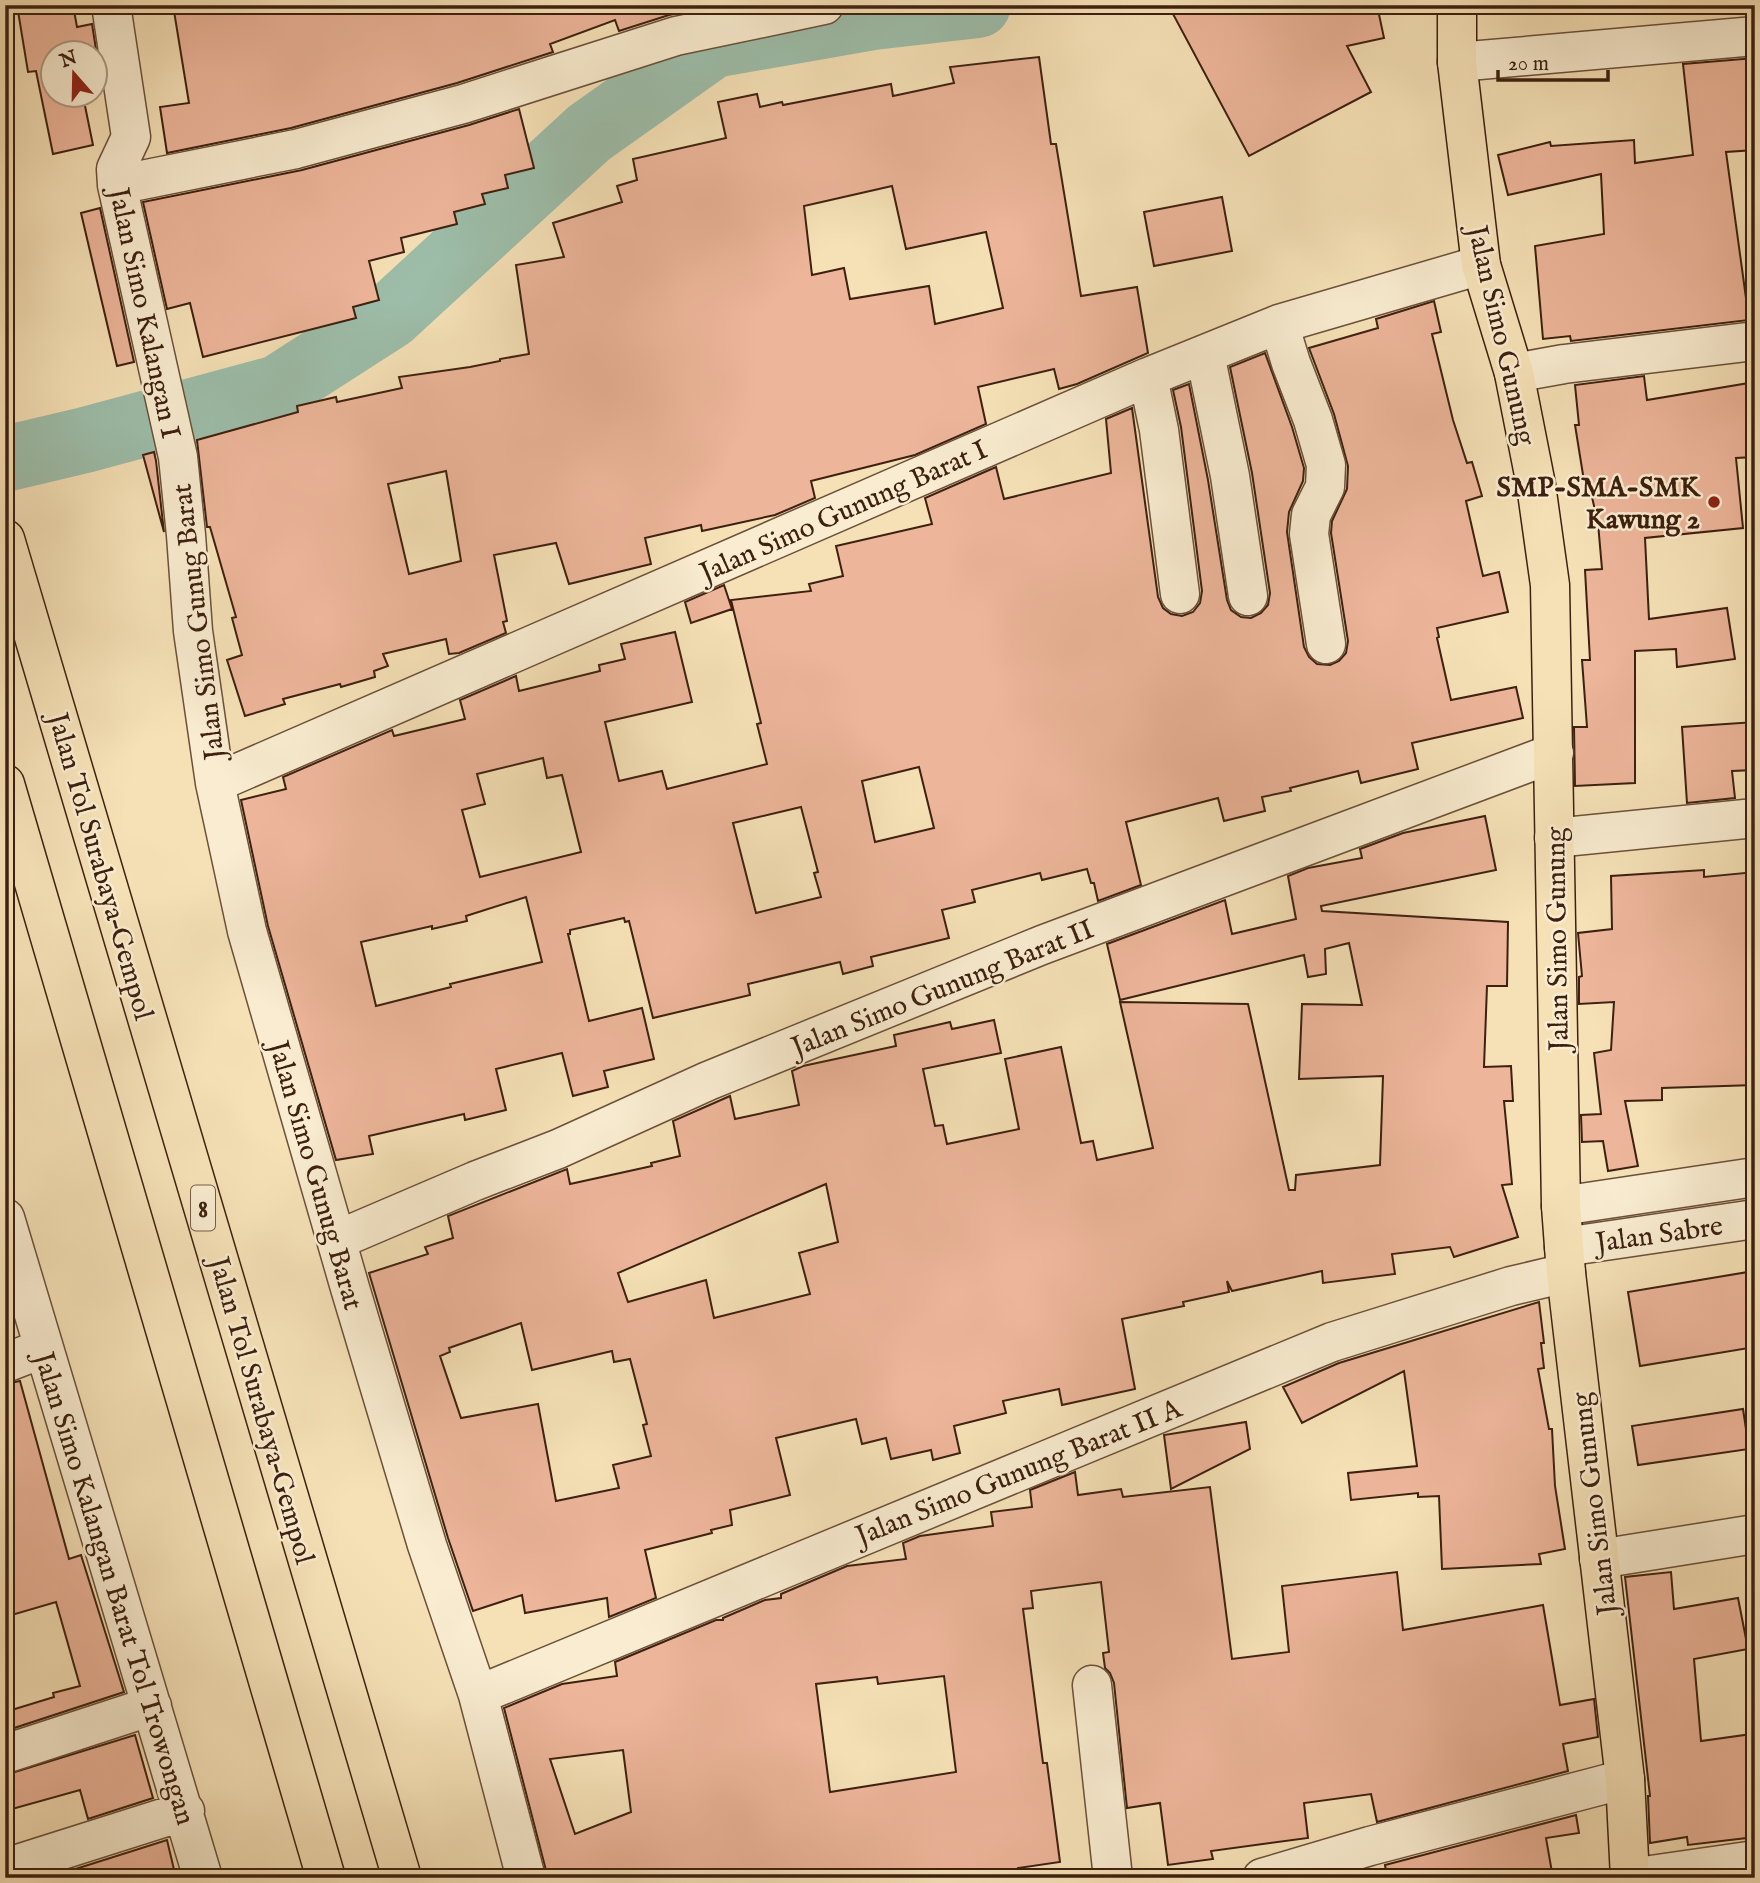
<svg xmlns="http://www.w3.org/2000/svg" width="1760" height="1883" font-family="'IM FELL English',serif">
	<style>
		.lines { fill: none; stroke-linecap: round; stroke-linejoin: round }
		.river { stroke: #9dbeaa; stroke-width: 66 }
		.building { fill: #edb59a; stroke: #3d2010; stroke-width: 2; fill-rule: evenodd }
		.minor-casing { stroke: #6b503a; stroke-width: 41 }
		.major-casing { stroke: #3d2010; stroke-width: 41 }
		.highway-casing { stroke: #3d2010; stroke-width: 41 }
		.minor { stroke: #f9ecd0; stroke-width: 38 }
		.major { stroke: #f6e1b7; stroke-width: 38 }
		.highway { stroke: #f6e1b7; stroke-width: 38 }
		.poi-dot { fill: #8f2418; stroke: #f9ecd0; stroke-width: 2.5 }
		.labels { text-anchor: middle; stroke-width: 5; stroke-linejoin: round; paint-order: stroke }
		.shield { fill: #f9ecd0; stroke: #755d4a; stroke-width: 2 }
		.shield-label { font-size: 26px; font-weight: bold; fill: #3d2010 }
		.street-label { font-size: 28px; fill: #3d2010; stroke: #f9ecd0 }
		.poi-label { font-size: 28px; font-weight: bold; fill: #3d2010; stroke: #f9ecd0; text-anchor: end }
	</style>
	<rect width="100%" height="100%" fill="#f6e1b7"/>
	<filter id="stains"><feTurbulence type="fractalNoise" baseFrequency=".00286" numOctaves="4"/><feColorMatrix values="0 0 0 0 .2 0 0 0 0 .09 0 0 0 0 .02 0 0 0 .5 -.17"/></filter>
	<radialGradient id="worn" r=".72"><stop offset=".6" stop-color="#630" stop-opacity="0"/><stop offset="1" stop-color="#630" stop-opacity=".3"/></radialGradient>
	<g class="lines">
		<path class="river" d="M5,459L85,440L278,388L390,316L589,133L713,45L873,17L978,5"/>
	</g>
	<path class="building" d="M17,5H73L77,27L92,24L98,62L94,63V52H52V94H90L91,100L84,101L93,145L53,154L36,71L28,72Z
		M173,5H703V8L669,15L619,31L615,20L550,44L553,52L457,83L291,128L167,153L160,107L189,103Z
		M1189,5H1377L1384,38L1347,46L1371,92L1249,156L1173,14Z
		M1039,57L1051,144H1056L1081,296L1137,287L1148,353L1077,384L1059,389L1054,369L978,387L986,424L915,455L811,481L815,498L775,515L702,531L701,525L645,538L651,564L569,584L556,543L494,555L507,621L503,622L506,633L459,653L449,654L446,639L383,654L388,666L374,671L375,677L341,687L340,684L283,699L285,704L245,716L227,660L242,655L232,618L236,617L210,527H207L197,440L298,412L297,406L336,397L337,402L402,388L399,377L470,367L500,361V359L529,354L516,265L564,257L553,223L622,202L617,186L637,180L633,159L726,138L718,102L757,94L760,107L782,102L783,105L891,84L893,96L954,83L950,67ZM892,186L906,249L986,232L1003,308L935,324L929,286L850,299L844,268L812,275L804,206ZM446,471L461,561L409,574L388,484Z
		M1755,58V150L1726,152L1749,320L1571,341L1570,336L1543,339L1535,246L1604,234L1601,174L1508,195L1498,155L1550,142L1551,146L1634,140L1635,163L1693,155L1683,64Z
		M519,109L534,168L505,175L508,188L482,194L485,204L454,212L457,224L401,238L404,252L369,261L379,300L353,307L356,318L203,357L190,303L167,309L143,202L302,170L469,125Z
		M1222,197L1232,251L1154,266L1144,212Z
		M100,208L134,362L117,366L81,213Z
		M1434,301L1441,332L1432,334L1453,420L1467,463L1472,462L1482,496L1466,501L1483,576L1499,572L1508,612L1437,628L1439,637L1437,638L1451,700L1516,687L1523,718L1412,743L1418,769L1361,783L1358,771L1290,788L1291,791L1262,797L1265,811L1224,821L1218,798L1126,822L1141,885L1098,901L1094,883H1091L1087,869L1042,880L1040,873L972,890L975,902L942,910L949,938L871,957L873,966L843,974L840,962L748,984L750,995L653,1018L629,921L625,922L624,918L570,930V934H568L589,1021L642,1008L654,1059L604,1071L608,1087L573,1096L562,1053L496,1069L506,1110L465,1120L464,1114L369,1136L373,1154L336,1160L268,926L241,800L286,789L283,777L392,730L394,736L465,719L460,700L516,676L519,691L600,671L599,665L625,659L621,644L675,632L692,702L605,722L619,781L662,771L667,789L767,764L757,724L761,723L731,600L811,591L809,584L843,576L836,546L932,524L925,498L996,467L1004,499L1111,473L1106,419L1132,408L1158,597L1163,608L1171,614L1182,616L1193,612L1200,603L1202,591L1181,427L1173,390L1189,384L1208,480L1227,600L1231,610L1241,617L1251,618L1261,613L1268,605L1270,593L1252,473L1230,367L1265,353L1292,427L1304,468L1303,481L1289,512L1287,532L1304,647L1309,657L1317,664L1330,665L1339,661L1346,653L1348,641L1331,533L1332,521L1347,489L1348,466L1334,414L1309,348L1378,328L1376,319ZM543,758L547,778L562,775L581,852L480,877L462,810L485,804L477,774ZM919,767L934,828L875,842L862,781ZM801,807L818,872L814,873L821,897L756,913L733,823ZM526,897L542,962L450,984L451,987L376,1006L361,942L432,926V929L467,921L466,916Z
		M1644,376L1647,400L1755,382V457L1736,458L1743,528L1645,538L1649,619L1727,608L1735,659L1677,667L1676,649L1635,651V783L1575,786L1574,727H1587L1582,660H1590L1585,570L1602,569L1598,523L1588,480L1584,481L1575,425H1579L1575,385Z
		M154,452L156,461L164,532L143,455Z
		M724,585L732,609L691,623L685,602Z
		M1755,722V770L1732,771L1735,798L1687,803L1682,727Z
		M1485,816L1496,870L1321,906L1322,911L1508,922L1507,986H1487L1484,1067L1511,1066L1513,1101H1504L1512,1184L1502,1185L1518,1237L1454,1257L1450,1247L1392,1254L1395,1274L1323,1283L1322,1271L1232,1291L1227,1281L1229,1292L1183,1302L1184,1306L1122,1319L1135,1389L1062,1405L1059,1389L1003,1401L1006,1413L954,1426L960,1453L933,1460L931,1450L891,1459L886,1438L862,1444L856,1419L776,1438L790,1495L730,1510L732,1525L711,1530L712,1533L645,1550L656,1598L609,1617L607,1598L525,1613L522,1595L473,1611L448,1538L369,1273L428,1254L425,1247L453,1238L448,1216L567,1169L570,1184L652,1166L651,1163L680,1156L673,1121L730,1096L735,1119L799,1105L792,1071L803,1066L896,1046L894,1035L950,1022L952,1029L994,1020L1001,1053L923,1069L935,1126L943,1125L947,1144L1019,1129L1005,1059L1061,1047L1081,1143L1093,1141L1097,1160L1153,1148L1120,1002L1248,1004L1289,1190H1295L1296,1175L1380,1165L1383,1076L1299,1079L1302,1004L1362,1005L1349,943L1325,949L1326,974L1308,977L1304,955L1120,1000L1107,944L1225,900L1232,934L1296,919L1288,876L1308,868L1362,858L1360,849L1403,833ZM826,1184L838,1242L799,1253L810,1294L714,1318L706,1280L628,1302L618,1273ZM521,1323L532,1370L612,1351L614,1362L630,1359L647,1424L643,1425L651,1456L613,1465L619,1488L556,1501L538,1404L461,1418L440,1356L450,1352L449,1348Z
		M1704,870V877L1755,872V1085L1662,1088V1100L1625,1101L1638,1166L1608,1171L1603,1141L1582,1142L1581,1115L1601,1114L1594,1053L1611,1050L1614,1002L1579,1004V977L1582,976L1578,933L1612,929L1611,876Z
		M1748,1272L1755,1312V1347L1640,1366L1628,1292Z
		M1539,1302L1544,1343H1541L1544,1368L1538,1369L1549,1429H1552L1555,1486L1565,1549L1539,1554L1541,1564L1442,1569L1439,1496L1418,1497V1493L1351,1500L1348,1473L1417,1466L1404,1371L1302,1423L1283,1387L1339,1363Z
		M20,1381L69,1559L81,1555L124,1692L5,1731V1712L54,1697L53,1693L80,1686L56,1602L5,1617V1384Z
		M1743,1409L1749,1449L1638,1465L1632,1426Z
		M1246,1422L1250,1449L1171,1489L1164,1435Z
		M1075,1472L1078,1495L1121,1489L1123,1497L1210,1487L1232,1659L1289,1652L1282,1586L1397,1572L1403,1630L1543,1605L1560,1705L1594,1699L1598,1737L1563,1744L1568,1771L1377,1822L1371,1794L1304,1803L1308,1838L1211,1851L1213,1859L1168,1865L1160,1803L1127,1808L1114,1683L1110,1673L1105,1668L1103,1653L1109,1652L1101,1582L1031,1591L1033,1608L1023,1609L1043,1763H1047L1060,1862L1018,1868L1019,1878H726L725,1870L675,1878H548L504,1708L562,1684L617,1676L615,1662L716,1620H723V1618L765,1600L781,1598V1594L847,1566L906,1559L903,1543L920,1536L993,1526L991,1512L1032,1507L1030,1490ZM944,1676L956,1772L830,1792L816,1684L877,1677L878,1684ZM623,1750L631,1812L575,1834L550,1759Z
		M1671,1572L1674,1609L1738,1598L1748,1649L1694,1659L1701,1741L1752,1734L1755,1760V1837L1688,1845L1687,1837L1650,1843L1648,1796H1650L1625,1577Z
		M135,1735L153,1798L88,1819L80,1790L5,1811V1775Z
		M1576,1815L1579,1833L1546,1838L1553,1878H1387L1385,1865Z
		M167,1840L176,1878H47Z"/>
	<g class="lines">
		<defs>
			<path id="minor" d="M111,5L131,137L116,169L117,185L178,457L186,535L193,631L215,783L247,931L350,1288L427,1545L478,1695L526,1878
				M1457,62L1755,36
				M117,185L296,149L463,104L676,36L824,5
				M1279,324L1291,363L1313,420L1326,465L1325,487L1311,515L1309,534L1326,644
				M1205,354L1230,476L1248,596
				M1514,373L1564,364L1755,341
				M1148,377L1159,430L1180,594
				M215,783L1148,377L1279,324L1481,265
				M1554,838L1755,818
				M1561,1206L1755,1177
				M5,1218L203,1878
				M337,1240L475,1181L558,1149L708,1081L1042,945L1554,753
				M1564,1247L1755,1219
				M5,1363L44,1348
				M1599,1559L1755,1534
				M1092,1685L1113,1878
				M478,1695L1332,1342L1511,1286L1566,1273
				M5,1754L152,1706
				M5,1868L185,1811
				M1262,1878L1370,1846L1625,1779
				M1630,1878L1755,1860"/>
			<path id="major" d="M1457,5V62L1481,265L1514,373L1536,485L1550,585L1561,1206L1566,1273L1625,1779L1630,1878"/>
			<path id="highway" d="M5,539L402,1878
				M5,784L326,1878"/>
		</defs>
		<use href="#minor" class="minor-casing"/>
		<use href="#major" class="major-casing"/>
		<use href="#highway" class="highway-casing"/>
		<use href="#minor" class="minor"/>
		<use href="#major" class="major"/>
		<use href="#highway" class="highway"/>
	</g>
	<circle class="poi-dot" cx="1714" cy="502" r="7"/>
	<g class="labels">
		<rect class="shield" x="191" y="1185.5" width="24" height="45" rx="5"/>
		<g class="shield-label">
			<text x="203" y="1217">8</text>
		</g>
		<g class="street-label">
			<text transform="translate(146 313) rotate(78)" y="10">Jalan Simo Kalangan I</text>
			<text transform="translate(1503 335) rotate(77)" y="10">Jalan Simo Gunung</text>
			<text transform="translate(843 510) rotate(-24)" y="10">Jalan Simo Gunung Barat I</text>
			<text transform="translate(197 622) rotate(-97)" y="10">Jalan Simo Gunug Barat</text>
			<text transform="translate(102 866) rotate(74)" y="10">Jalan Tol Surabaya–Gempol</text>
			<text transform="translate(1556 939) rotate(-91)" y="10">Jalan Simo Gunung</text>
			<text transform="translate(942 987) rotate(-22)" y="10">Jalan Simo Gunung Barat II</text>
			<text transform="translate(317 1175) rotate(74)" y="10">Jalan Simo Gunug Barat</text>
			<text transform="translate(1659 1233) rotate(-8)" y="10">Jalan Sabre</text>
			<text transform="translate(263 1410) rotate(74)" y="10">Jalan Tol Surabaya–Gempol</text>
			<text transform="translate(1018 1471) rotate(-22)" y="10">Jalan Simo Gunung Barat II A</text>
			<text transform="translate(1593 1504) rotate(-97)" y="10">Jalan Simo Gunung</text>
			<text transform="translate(116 1588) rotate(73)" y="10">Jalan Simo Kalangan Barat Tol Trowongan</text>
		</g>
		<g class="poi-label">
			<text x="1700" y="496">SMP-SMA-SMK<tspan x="1700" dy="32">Kawung 2</tspan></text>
		</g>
	</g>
	<rect width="1760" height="1883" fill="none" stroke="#f6e1b7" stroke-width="28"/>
	<rect x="7" y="7" width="1746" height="1869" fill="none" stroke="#3d2010" stroke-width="3.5"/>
	<rect x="14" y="14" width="1732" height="1855" fill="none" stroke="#3d2010" stroke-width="2"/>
	<g transform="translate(74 74) rotate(340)"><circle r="33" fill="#f9ecd0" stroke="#ae9a83" stroke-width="2"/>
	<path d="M0-5L12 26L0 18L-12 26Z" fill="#8f2418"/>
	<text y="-10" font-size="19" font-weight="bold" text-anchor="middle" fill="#3d2010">N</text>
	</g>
	<path d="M1498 70v10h110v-10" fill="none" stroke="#3d2010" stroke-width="3.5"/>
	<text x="1508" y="70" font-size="21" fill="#3d2010" stroke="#f9ecd0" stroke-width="5" paint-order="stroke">20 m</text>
	<rect width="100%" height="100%" filter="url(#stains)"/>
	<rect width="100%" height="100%" fill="url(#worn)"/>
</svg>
